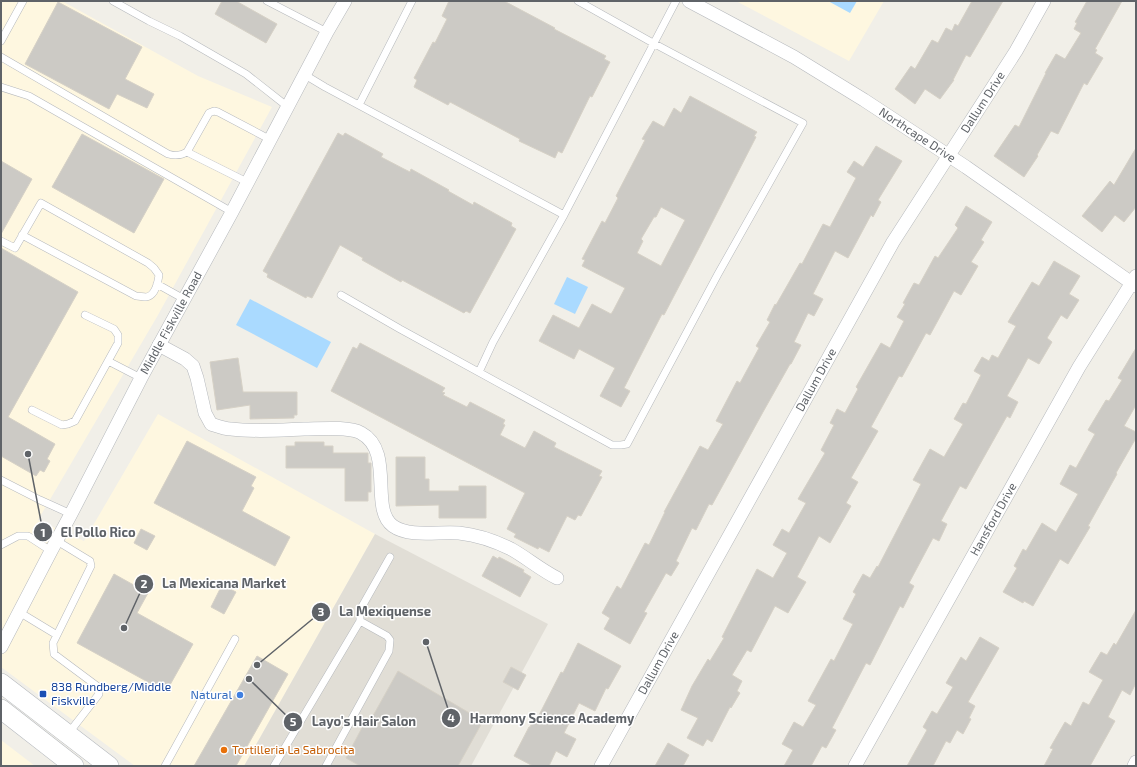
<svg xmlns="http://www.w3.org/2000/svg" width="1137" height="767" font-family="'Exo 2',sans-serif">
	<style>
		.commercial { fill: #fef7e0 }
		.education { fill: #e1ded6 }
		.water { fill: #aadaff }
		.building { fill: #cccac5; stroke: #d6d1c6; fill-rule: evenodd }
		.lines { fill: none; stroke-linecap: round; stroke-linejoin: round }
		.service-casing { stroke: #b5b8bc; stroke-width: 8 }
		.minor-casing { stroke: #b5b8bc; stroke-width: 14 }
		.secondary-casing { stroke: #b6babf; stroke-width: 20 }
		.service { stroke: #fff; stroke-width: 7 }
		.minor { stroke: #fff; stroke-width: 13 }
		.secondary { stroke: #fff; stroke-width: 19 }
		.transit-dot { fill: #1a4fb4; stroke: #fff; stroke-width: 1.5 }
		.shop-dot { fill: #3f7fe0; stroke: #fff; stroke-width: 1.5 }
		.food-dot { fill: #e8710a; stroke: #fff; stroke-width: 1.5 }
		.labels { text-anchor: middle; stroke-width: 3; stroke-linejoin: round; paint-order: stroke }
		.street-label { font-size: 12px; fill: #5f6368; stroke: #fff }
		.transit-label { font-size: 12px; fill: #164399; stroke: #fff; text-anchor: start }
		.shop-label { font-size: 12px; fill: #366cbe; stroke: #fff; text-anchor: end }
		.food-label { font-size: 12px; fill: #c56008; stroke: #fff; text-anchor: start }
		.leader { fill: none; stroke: #5f6368; stroke-width: 1.5 }
		.callout-dot { fill: #5f6368; stroke: #fff; stroke-width: 1.5 }
		.mark-label { font-size: 12px; text-anchor: middle; font-weight: bold; fill: #fff }
		.callout-label { font-size: 13px; text-anchor: middle; font-weight: bold; fill: #5f6368; stroke: #fff; stroke-width: 3; stroke-linejoin: round; paint-order: stroke }
	</style>
	<rect width="100%" height="100%" fill="#f1efe8"/>
	<path class="commercial" d="M1,1H62L198,76L272,107L158,315L38,520L84,541L158,414L375,534L244,766H135L1,667Z
		M736,1H884L849,61Z
		M1,740L35,766H1Z"/>
	<path class="education" d="M375,534L548,624L471,766H244Z"/>
	<path class="water" d="M828,1H857L850,13Z
		M567,277L588,287L575,314L554,304Z
		M250,299L331,342L317,368L236,325Z"/>
	<path class="building" d="M222,1H236L277,24L266,43L215,14Z
		M449,1H504L555,28L554,29L606,56L604,59L610,62L592,97L590,96L562,153L558,151L555,158L519,141L520,139L450,102L448,105L414,87L417,80L414,78L433,42L435,43L447,19L442,16Z
		M972,1H1003L970,57L966,55L953,80H954L940,99L925,89L915,104L895,89L911,66L915,69L932,40L938,43L946,28L952,31L955,24L958,26Z
		M1087,1H1122L1095,49L1097,50L1095,53L1103,58L1087,85L1084,83L1058,134L1051,131L1037,155L1038,156L1024,177L994,156L1015,125L1019,127L1046,73H1045L1056,54L1065,59L1081,33L1074,29L1077,23L1075,22Z
		M58,2L142,47L125,79L154,94L147,108L117,94L109,109L25,64Z
		M690,96L757,132L754,136L756,137L699,248L664,315L662,314L624,388L630,391L621,407L600,396L615,368L579,349L574,359L539,341L553,315L579,328L592,304L611,314L613,311L625,288L582,266L585,260L582,259L602,221L605,223L618,198L616,196L645,140L642,139L653,121L664,127L674,108L681,113ZM661,207L685,220L661,266L637,253L643,241L641,239L654,217H656Z
		M338,133L343,136L345,133L383,154L381,157L404,169L410,172L411,169L449,190L448,191L473,205L474,202L512,223L511,226L516,229L470,313L466,311L464,313L402,280L401,282L362,260L363,258L340,245L312,298L307,296L306,298L267,277L268,274L263,271Z
		M82,134L164,179L134,233L52,187Z
		M876,146L902,161L878,200L881,202L873,217L871,215L848,258L835,251L813,294L823,299L814,316L808,313L794,342L801,345L791,364H790L763,412L712,505L709,504L696,530L692,528L676,561L679,563L671,576L666,573L644,612L647,613L630,644L604,629L610,618L602,613L617,586L621,589L645,543L649,545L665,512H664L700,446L708,450L723,424L716,421L737,381L740,383L759,348L756,346L770,322L767,320L775,304L776,305L800,263L802,264L823,224L830,227L856,178L847,172L854,161L863,167Z
		M1136,148V207L1124,222L1115,215L1102,232L1082,216L1110,181L1114,185Z
		M1,161L32,179L1,234Z
		M966,206L992,222L981,240L984,242L971,262L978,266L961,295L954,291L930,335L926,333L902,377L899,376L871,427L878,431L851,478L858,482L846,503L851,506L830,543L819,536L797,577L806,582L788,613L775,606L751,652L747,650L732,675L742,681L737,691L740,693L731,708L730,707L712,742L707,739L703,746L687,738L698,718L681,710L692,686L708,659L710,661L724,638L722,637L757,569L773,578L787,553L773,545L782,529L789,533L806,503L798,499L825,453L821,450L834,425L830,423L837,409L845,413L858,389L856,387L881,343L890,348L904,321L897,317L905,304L903,303L914,283L919,285L935,256L938,258L958,228L955,225Z
		M1,248L78,292L8,417L55,444L47,459L50,461L44,472L40,470L36,476L1,456Z
		M1054,261L1080,276L1069,294L1079,300L1067,319L1061,315L1047,338L1052,342L1039,364L1028,358L1020,373L1007,396L1018,402L1010,418L1007,416L966,489L960,486L941,521L947,524L939,541L933,538L909,583L914,586L903,608L900,606L870,665L866,663L832,728L836,730L826,748L822,746L811,766H784L793,750L782,744L794,722L803,727L816,705L808,701L831,659L834,661L853,624L843,619L856,594L853,592L863,574L870,578L877,566L878,567L921,484L913,480L930,449L944,457L963,424L954,419L963,403L966,404L981,375L974,371L982,357L989,361L992,355L998,358L1016,326L1008,322L1032,282L1039,286Z
		M360,343L445,388L442,392L445,393L443,395L467,407L470,402L505,420L503,424L505,425L500,435L525,448L534,431L556,443L554,447L602,471L599,476L602,477L581,516L578,515L575,520L567,516L549,552L539,547L538,549L514,537L516,534L507,529L525,493L331,391L353,347L357,349Z
		M1136,348V405L1124,426L1136,432V438L1116,473L1117,474L1088,526L1090,527L1068,564L1060,559L1033,606L1024,601L1023,603L1003,592L1017,568L1014,566L1023,549L1026,551L1042,523L1056,532L1078,494L1060,484L1070,465L1076,468L1095,434L1088,430L1106,400L1109,401L1122,380L1118,378Z
		M238,358L243,392H297V415H294V418L250,419V405L217,410L210,362Z
		M187,441L256,477L251,486L254,488L242,511L290,537L275,566L154,503Z
		M295,442H324V446H333V453H368V463H371V492H368V501H345V468H286V446H295Z
		M396,457H425V479H429V491H459V486H486V518H439V505L396,506Z
		M141,529L155,536L147,550L134,543Z
		M493,556L498,559L499,557L524,570L523,572L531,577L520,597L482,576Z
		M114,574L148,593L137,613L193,644L166,692L77,643Z
		M222,585L236,592L224,614L211,607Z
		M1136,610V683L1130,695L1122,690L1108,717L1115,721L1090,766H1044L1053,749L1050,748L1065,722L1071,726L1083,702L1089,705L1103,680L1089,672L1101,652L1107,655L1114,643L1116,645Z
		M980,637L999,648L968,702L975,706L969,718L971,719L963,734L957,730L950,743L946,741L933,766H907L927,730L923,727L932,711L937,714L953,687L946,683L961,657L966,661Z
		M578,643L621,666L608,689L606,688L595,711L579,703L564,733L576,739L567,757L556,751L549,766H533L514,756L529,727H530L534,718L537,719L561,672L563,673Z
		M257,656L288,674L236,766H194Z
		M511,667L526,675L518,690L503,682Z
		M398,671L483,721L458,766H360L346,758L365,722L369,723Z
		M668,743L689,755L683,766H655Z"/>
	<g class="lines">
		<defs>
			<path id="service" d="M113,1L149,21L180,36L246,74L288,107
				M267,1L327,32
				M1,41L23,1
				M1,57L168,154C175,156 180,156 187,152
				M305,75L325,87L564,215
				M1,87L29,96L232,212
				M359,105L412,1
				M247,182L187,152L209,113L214,111L218,112L271,140
				M1,241L15,248L41,203L148,263L154,268L159,275C158,282 155,296 146,297C143,297 139,296 136,296L22,235
				M157,284L184,299
				M341,295L400,329L612,445H621L627,444L718,274L803,123L653,43L578,1
				M108,361L141,378
				M479,372L493,342L564,215L676,1
				M32,410L62,425L68,424L75,421L118,343V335L114,329L85,315
				M1,480L40,500L71,514
				M57,541L90,561L91,566L53,643L54,654L97,686L99,694L68,734
				M1,545L18,536H28L51,551
				M19,612L57,635
				M165,766L235,639
				M274,766L360,621V610L390,557
				M326,766L389,651L390,640L387,636L360,621"/>
			<g id="minor">
				<path id="s1" d="M689,1L794,57L864,100L966,167L1136,286"/>
				<path d="M159,345L185,359L193,366L197,378L205,413L211,424C217,426 224,429 231,429C255,432 280,430 304,429C318,429 349,426 361,433C395,451 369,509 393,526C410,538 440,531 459,533C477,535 495,541 511,549C527,558 541,570 557,578"/>
				<path id="s2" d="M1,647L51,551L71,514L141,378L232,212L327,32L345,1"/>
				<path id="s3" d="M601,766L893,242L1016,51L1044,1"/>
				<path id="s4" d="M855,766L1079,367L1136,276"/>
				<path d="M1134,766L1136,762"/>
			</g>
			<path id="secondary" d="M1,683L109,766
				M1,709L74,766"/>
		</defs>
		<use href="#service" class="service-casing"/>
		<use href="#minor" class="minor-casing"/>
		<use href="#secondary" class="secondary-casing"/>
		<use href="#service" class="service"/>
		<use href="#minor" class="minor"/>
		<use href="#secondary" class="secondary"/>
	</g>
	<rect class="transit-dot" x="39" y="690" width="8" height="8" rx="2"/>
	<circle class="shop-dot" cx="240" cy="695" r="4"/>
	<circle class="food-dot" cx="224" cy="750" r="4"/>
	<g class="labels">
		<g class="street-label">
			<text dy="4" stroke="none"><textPath href="#s3" startOffset="766">Dallum Drive</textPath></text>
			<text dy="4" stroke="none"><textPath href="#s1" startOffset="265">Northcape Drive</textPath></text>
			<text dy="4" stroke="none"><textPath href="#s2" startOffset="366">Middle Fiskville Road</textPath></text>
			<text dy="4" stroke="none"><textPath href="#s3" startOffset="442">Dallum Drive</textPath></text>
			<text dy="4" stroke="none"><textPath href="#s4" startOffset="283">Hansford Drive</textPath></text>
			<text dy="4" stroke="none"><textPath href="#s3" startOffset="118">Dallum Drive</textPath></text>
		</g>
		<g class="transit-label">
			<text x="51" y="691">838 Rundberg/Middle<tspan x="51" dy="14">Fiskville</tspan></text>
		</g>
		<g class="shop-label">
			<text x="232" y="699">Natural</text>
		</g>
		<g class="food-label">
			<text x="232" y="754">Tortilleria La Sabrocita</text>
		</g>
	</g>
	<path class="leader" d="M28 454L43 532M124 628L144 584M257 665L321 612M426 642L451 718M249 679L293 722"/>
	<g class="callout-dot">
		<circle cx="28" cy="454" r="4"/>
		<circle cx="124" cy="628" r="4"/>
		<circle cx="257" cy="665" r="4"/>
		<circle cx="426" cy="642" r="4"/>
		<circle cx="249" cy="679" r="4"/>
		<circle cx="43" cy="532" r="10"/>
		<circle cx="144" cy="584" r="10"/>
		<circle cx="321" cy="612" r="10"/>
		<circle cx="451" cy="718" r="10"/>
		<circle cx="293" cy="722" r="10"/>
	</g>
	<g class="mark-label">
		<text x="43" y="537">1</text>
		<text x="144" y="588">2</text>
		<text x="321" y="616">3</text>
		<text x="451" y="722">4</text>
		<text x="293" y="726">5</text>
	</g>
	<g class="callout-label">
		<text x="98" y="537">El Pollo Rico</text>
		<text x="224" y="588">La Mexicana Market</text>
		<text x="385" y="616">La Mexiquense</text>
		<text x="552" y="723">Harmony Science Academy</text>
		<text x="364" y="726">Layo's Hair Salon</text>
	</g>
	<rect width="1137" height="767" fill="none" stroke="#5f6368" stroke-width="4"/>
</svg>
